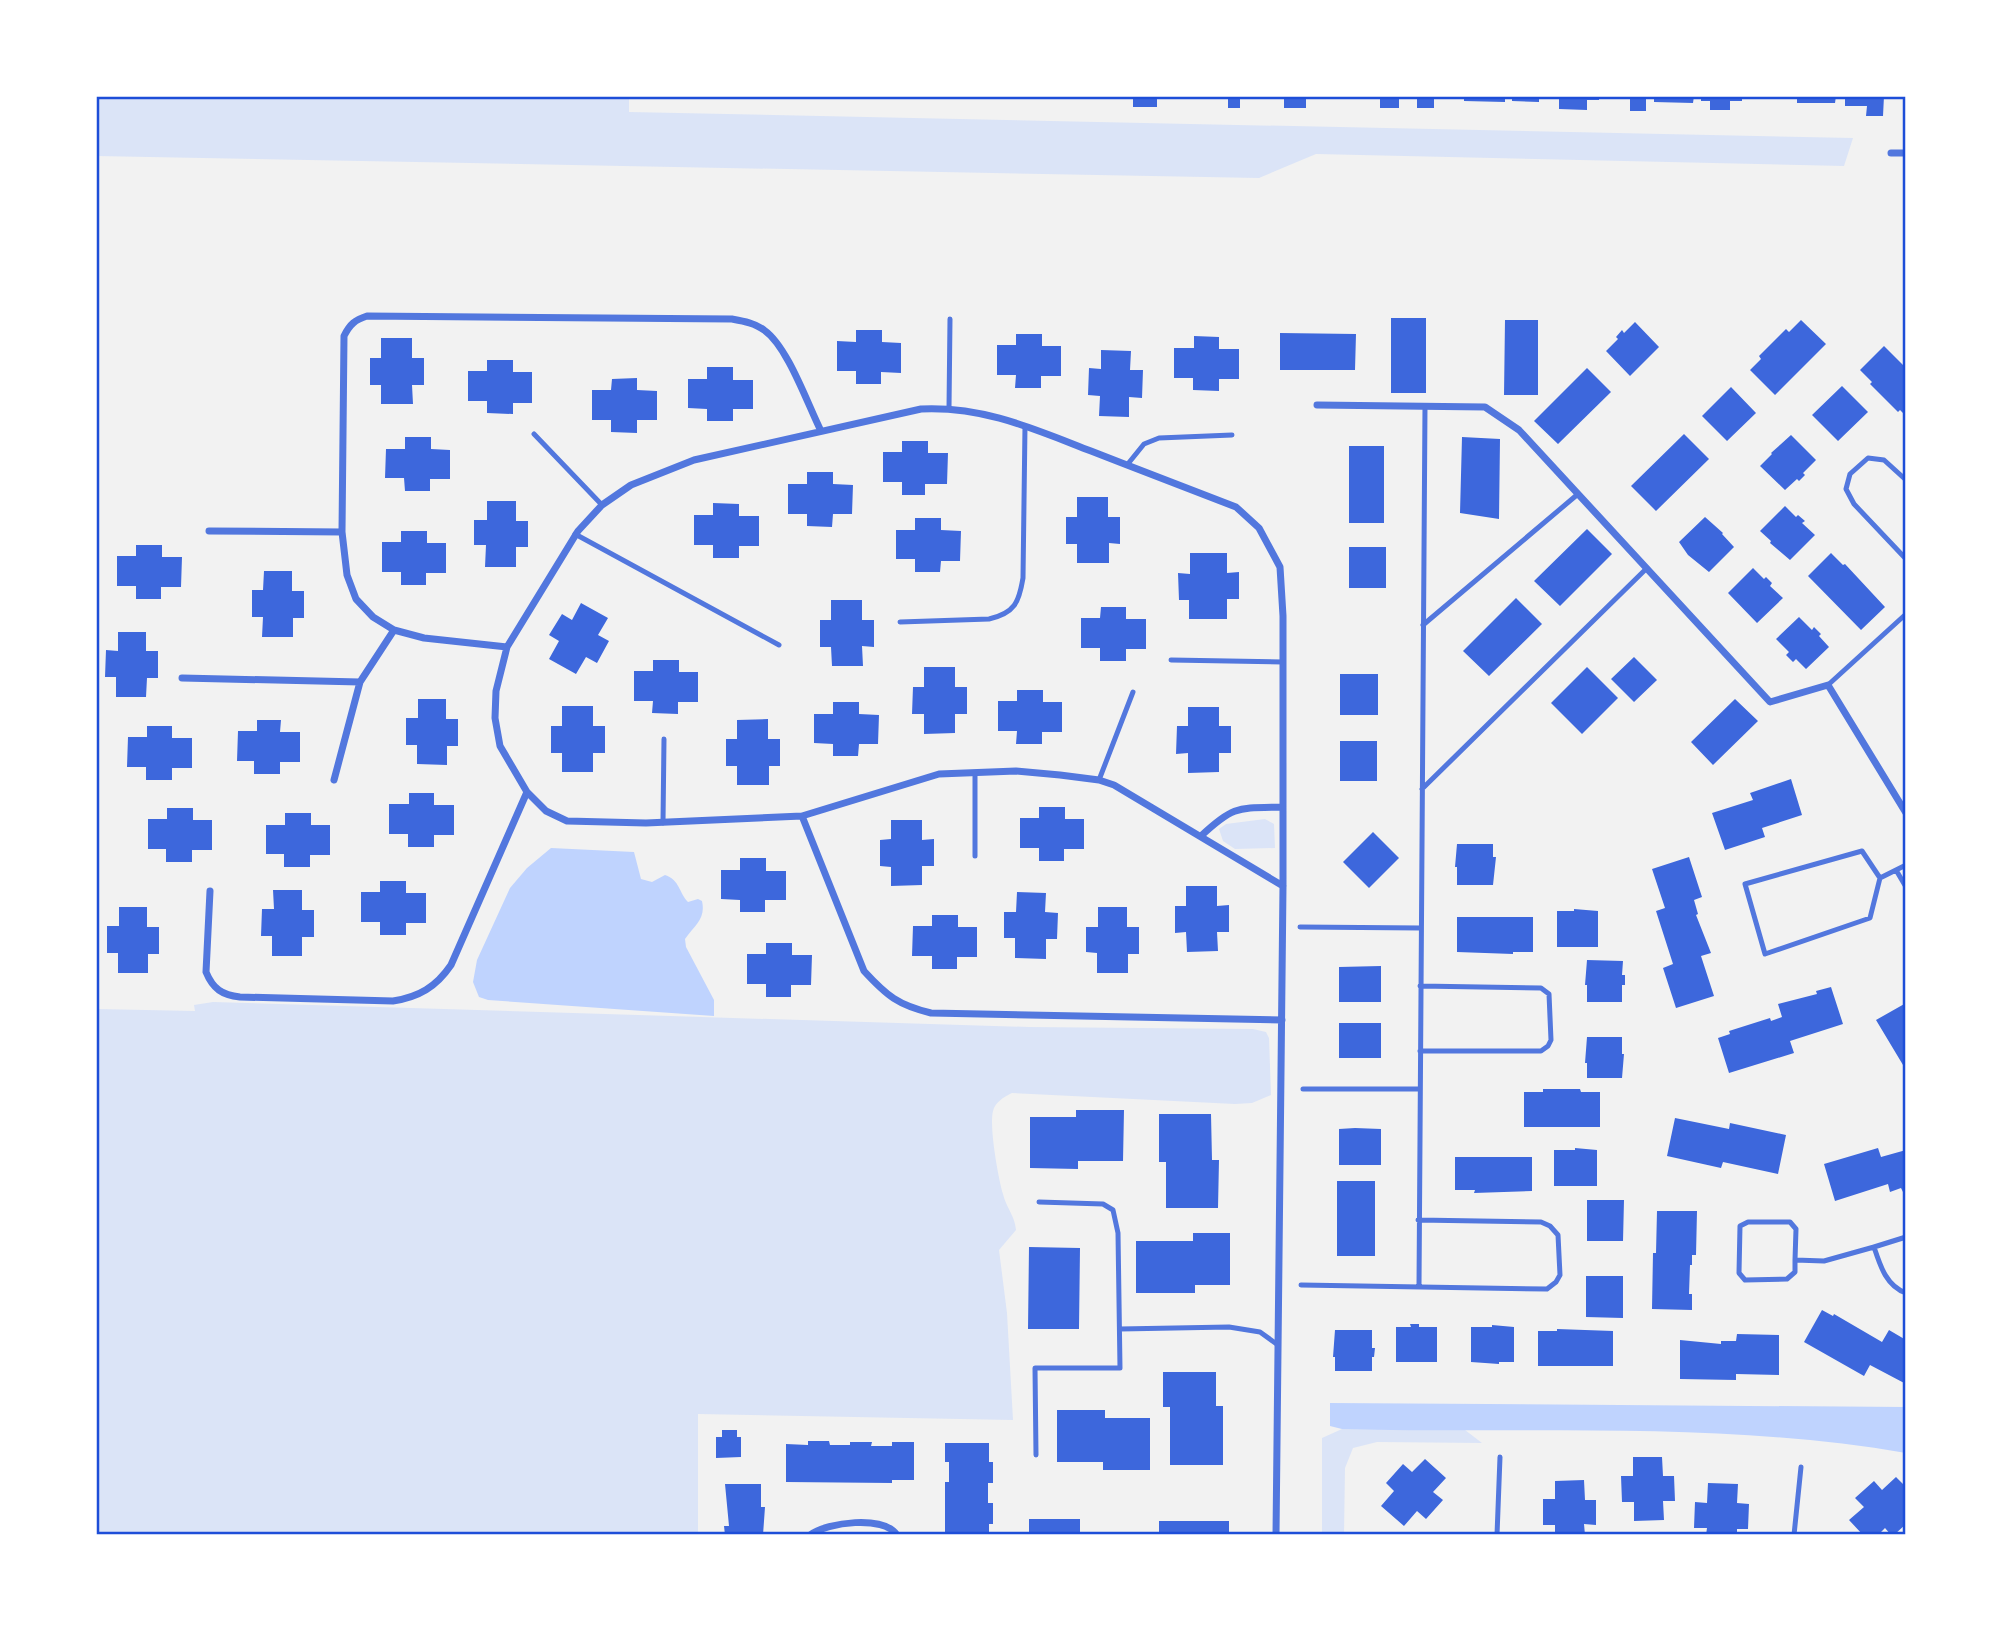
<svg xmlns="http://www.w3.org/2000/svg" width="2002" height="1631" font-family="Lato,sans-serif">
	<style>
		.green { fill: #dbe4f7 }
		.water { fill: #bfd3fe }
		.building { fill: #3d67dc }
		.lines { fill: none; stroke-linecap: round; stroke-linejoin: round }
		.service { stroke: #5277de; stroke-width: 5 }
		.minor { stroke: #5277de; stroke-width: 7 }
		.neatline { fill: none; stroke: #1d4ed8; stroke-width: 2.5 }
	</style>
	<rect width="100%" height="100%" fill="#f2f2f2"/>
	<path class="green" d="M96,96H629V112L1853,138L1844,166L1316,154L1259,178L96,156Z
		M1265,819L1274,824L1275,848L1235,849L1223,841L1219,829L1226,824Z
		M213,1002L1029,1027L1253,1029L1266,1032L1269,1038L1271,1095L1252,1103L1235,1104L1012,1093C1004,1097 995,1102 993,1111C989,1126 998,1177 1003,1194C1006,1207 1015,1216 1016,1230L999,1250L1007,1313L1013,1420L698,1414V1535H96V1009L195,1011L194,1005Z
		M1342,1429L1465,1430L1482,1443L1377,1442L1353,1448L1345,1468L1344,1535H1322V1438Z"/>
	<path class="water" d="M551,848L634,852L641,879L652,882L665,875C680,880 679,893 688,902L698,899L702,901C706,919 695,925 685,939L686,947L714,1000V1016L488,1000L479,997L473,982L477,960L510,888L527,868Z
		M1330,1403L1906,1407V1453C1720,1421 1530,1434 1342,1429L1330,1426Z"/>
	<path class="building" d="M1133,96H1157V107H1133Z
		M1228,96H1240V108H1228Z
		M1284,96H1306V108H1284Z
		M1380,96H1410V99H1399V108H1380Z
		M1417,96H1434V108H1417Z
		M1464,96H1505V102L1464,101Z
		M1512,96H1539V102L1512,101Z
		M1559,96H1599V100H1587V110L1559,109Z
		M1630,96H1646V111H1630Z
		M1654,96H1694L1693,103L1654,102Z
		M1701,96H1742V101H1730V110H1710V101H1701Z
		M1797,96H1836L1835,103H1797Z
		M1845,96H1884L1883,116H1866L1867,106H1845Z
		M1391,318H1426V393H1391Z
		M1505,320H1538V395H1504Z
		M1801,320L1826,344L1775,395L1750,370L1761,359L1759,356L1786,329L1789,332Z
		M1635,322L1659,347L1630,376L1606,351L1618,339L1616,337L1622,330L1624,333Z
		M856,330H882V342L901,343V373L881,372V384H856V371H837V341L856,342Z
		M1280,333L1356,334L1355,370H1280Z
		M1016,334H1042V346H1061V376H1041V388H1015L1016,375H997V345H1016Z
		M1194,336L1219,337V349H1239V379H1219V391L1193,390V378H1174V348H1194Z
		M381,338H412V358H424V385H412L413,404H381V385H370V358H381Z
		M1884,346L1906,368V416L1900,410L1898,412L1870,384L1872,382L1860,370Z
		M1101,350L1131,351L1130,370H1143L1142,398L1129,397V417L1099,416L1100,396L1088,395L1089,368L1101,369Z
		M487,360H513V372H532V403H513V414L487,413V401H468V371H487Z
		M707,367H733V380H753V409H733V421H707V409L688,408V379H707Z
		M1587,368L1611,392L1558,444L1534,421Z
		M637,378V390L657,391V420H637V433L611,432V420H592V390H611L612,379Z
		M1842,386L1868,412L1838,441L1812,415Z
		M1731,387L1756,413L1727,441L1702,416Z
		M1684,434L1709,459L1656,511L1631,486Z
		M1791,435L1816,460L1803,473L1805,475L1799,481L1797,479L1785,490L1760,466L1772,454L1771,453Z
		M405,437H431V449L450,450V479H430V491H405L404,478H385L386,449H405Z
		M1462,437L1500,439L1499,519L1460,513Z
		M902,441H928V453H948L947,484H925V495H902V482H883V452H902Z
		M1349,446H1384V523H1349Z
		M807,472H833V484L853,485L852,514H833L832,527L807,526V514H788V484H807Z
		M1077,497H1108V517H1120V544L1109,543V563H1077V544H1066V517H1077Z
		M487,501H516V521H528V547H516V567H485L486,545H474V520H487Z
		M713,503L739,504V516H759V546H739V558H713V545H694V515H713Z
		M1785,506L1796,517L1798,515L1805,521L1802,523L1815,535L1790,560L1770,543L1771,541L1760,531Z
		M1705,517L1723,533L1722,534L1734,547L1709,572L1688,555L1679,542Z
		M915,518H941V530L961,531L960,561H941L940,572H915V559H896V530H915Z
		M1587,529L1612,554L1560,606L1534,581Z
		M401,531H427V543H446V573H426V585H401V572H382V542H401Z
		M136,545H162V557H182L181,587H161V599H136V586H117V556H136Z
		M1349,547H1386V588H1349Z
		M1190,553H1227V573L1239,572V599H1227V619H1189V600H1179L1178,573L1190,574Z
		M1831,553L1843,565L1845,564L1885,607L1861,630L1808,576Z
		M1753,568L1764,579L1766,577L1772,583L1770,586L1783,598L1757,623L1728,593Z
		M264,571H292V591H304V618H293V637H262L263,617H252V590H263Z
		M1516,598L1542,624L1489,676L1463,651Z
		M831,600H862V620H874V647L862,646L863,666H832L831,647H820V620H831Z
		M581,603L608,618L598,635L609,641L597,663L586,657L576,674L549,659L559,641L549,635L562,614L572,620Z
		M1101,607H1126V619H1146V649H1126V661H1100V648H1081V618H1100Z
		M1799,617L1812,630L1814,627L1821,634L1819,636L1829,647L1806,669L1796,659L1793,662L1786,655L1789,652L1776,639Z
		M118,632H146V651H158V678H147L146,697H116V677H105L106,650L118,651Z
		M1634,657L1657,680L1634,702L1611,679Z
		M653,660H679V672H698V702H678V714L652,713L653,701H634V671H653Z
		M924,667H955V687H967V714H955V733L924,734V714H912L913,687H924Z
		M1587,667L1618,698L1582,734L1551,703Z
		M1340,674H1378V715H1340Z
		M1017,690H1043V702H1062V732H1042V744H1016L1017,731H998V701H1017Z
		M418,699H446V719H458V746H447V765L417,764V745H406V718H418Z
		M1735,699L1758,721L1713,765L1691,742Z
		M833,702H859V714L879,715L878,744H859L858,756H833V744L814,743V714H833Z
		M562,706H593V726H605V753H593V772H562V753H551V726H562Z
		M1188,707H1219V726H1231V753H1219V772L1188,773V753L1176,754L1177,726H1188Z
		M768,719V739H780V766H769V785H737V766H726V739H737V720Z
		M257,720H281L280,732H300V762H280V774H254V761H237L238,731H257Z
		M147,726H172V738H192V768H172V780H146V767H127L128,737H147Z
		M1340,741H1377V781H1340Z
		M1791,779L1802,815L1762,828L1765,837L1725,850L1712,813L1753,800L1750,793Z
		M409,793H434V805H454V835H434V847H408V834H389V804H409Z
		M1039,807H1065V819H1084V849H1064V861H1039V848H1020V818H1039Z
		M167,808H193V820H212V850H192V862H166V849H148V819H167Z
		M285,813H311V825H330V855H310V867H284V854H266V825H285Z
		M891,820H922V840L934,839V866H922V885L891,886V867L880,866V840L891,839Z
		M1373,832L1399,858L1369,888L1343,862Z
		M1457,844H1493V857H1496L1493,885H1457V867H1455Z
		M1689,857L1702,897L1694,900L1698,914L1696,915L1711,953L1701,956L1714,996L1676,1008L1663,968L1673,964L1656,911L1665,908L1652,869Z
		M740,858H766V871H786V900H765V912H740V900L721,899V870H740Z
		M380,881H406V893H426V923H406V935H380V922H361V892H380Z
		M1186,886H1217V906L1229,905V932H1217L1218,951L1187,952L1186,932L1175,933V906H1186Z
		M273,890H302V910H314V937H302V956H272V936H261L262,909H274Z
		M1017,892L1046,893L1045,912L1058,913L1057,939H1046V959L1015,958V938H1004V912H1016Z
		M119,907H147V927H159V954H148V973H118V953H107V926H119Z
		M1098,907H1127V927H1139V954H1128V973H1097V953L1086,952V927H1098Z
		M1574,909L1598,911V947H1557V911H1574Z
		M932,915H958V927H977V957H957V969H932V956H912L913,926H932Z
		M1457,917H1533V952H1513V954L1457,952Z
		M766,943H792V955H812L811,985H791V997H766V984H747V954H766Z
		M1587,960L1623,961L1622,975H1625V985H1622V1002H1587V985H1585Z
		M1381,966V1002H1339V967Z
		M1831,987L1843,1024L1790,1041L1794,1053L1729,1073L1718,1038L1730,1034L1729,1031L1770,1018L1771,1021L1782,1017L1778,1004L1817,994L1816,991Z
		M1906,1003V1070L1876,1020Z
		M1339,1023H1381V1058H1339Z
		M1587,1037H1622V1054H1624L1622,1078H1587V1063H1585Z
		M1543,1089H1580L1581,1092H1600V1127H1524V1092H1543Z
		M1076,1110H1124L1123,1161H1078V1169L1030,1168V1117H1076Z
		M1159,1114H1211L1212,1160H1219L1218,1208H1166V1162H1159Z
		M1675,1118L1729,1129L1730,1123L1786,1135L1778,1174L1723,1162L1721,1168L1667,1156Z
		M1355,1128L1381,1129V1165H1339V1129Z
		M1575,1148L1597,1150V1186H1554V1150H1575Z
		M1878,1148L1881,1157L1906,1150V1191L1903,1192L1901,1188L1890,1192L1888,1184L1835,1201L1824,1164Z
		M1455,1157H1532V1191L1474,1193L1475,1190H1455Z
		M1337,1181H1375V1256H1337Z
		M1587,1200H1624L1623,1241H1587Z
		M1657,1211H1697L1696,1255H1692V1265H1690L1689,1294H1692V1310L1652,1309L1653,1253H1656Z
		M1193,1233H1230V1285H1195V1293H1136V1241H1193Z
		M1029,1247L1080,1248L1079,1329H1028Z
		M1586,1276H1623V1318L1586,1317Z
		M1822,1310L1833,1316L1834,1314L1882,1342L1889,1330L1906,1340V1384L1870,1365L1864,1376L1804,1342Z
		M1410,1324H1419V1327H1437V1362H1396V1327H1411Z
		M1492,1325L1514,1327V1362H1499V1364L1471,1362V1327H1492Z
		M1557,1329L1613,1331V1366H1538V1331H1557Z
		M1335,1330H1372V1348H1375L1374,1357H1372V1371H1335V1357H1333Z
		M1737,1334L1779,1335V1375L1736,1374V1380L1680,1379V1340L1721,1344V1341H1736Z
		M1163,1372H1216V1406H1223V1465H1170V1407H1163Z
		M1057,1410H1105V1418H1150V1470H1103V1462H1057Z
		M722,1430H737V1437H741V1457L716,1458V1437H722Z
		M808,1441H829L830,1445H850V1442H872L871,1446H892V1442H914V1480H892V1483L786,1482V1444L808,1445Z
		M945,1443H989V1462H993V1483H988V1503H993V1524H989V1535H945V1482H949V1462H945Z
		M1633,1457H1662L1663,1476H1674L1675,1501H1663L1664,1520L1634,1521V1502H1622L1621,1476H1633Z
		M1425,1459L1446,1478L1433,1492L1443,1500L1426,1519L1417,1511L1404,1526L1381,1506L1394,1491L1386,1483L1403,1464L1412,1472Z
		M1896,1477L1906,1487V1508L1903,1511L1906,1514V1524L1894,1535H1891L1885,1528L1878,1535H1863L1849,1520L1864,1507L1855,1498L1874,1481L1882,1490Z
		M1584,1480L1585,1500H1596V1525L1584,1524L1585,1535H1555V1525H1543V1499H1555V1481Z
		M1708,1483L1738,1484L1737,1503L1749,1504L1748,1529H1737V1535H1706L1707,1528H1694L1695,1502L1707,1503Z
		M725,1484H761V1507H765L763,1535H725L724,1526H729Z
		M1029,1519H1080V1535H1029Z
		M1159,1521H1229V1535H1159Z"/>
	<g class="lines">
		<path class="service" d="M949,408L950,319
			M534,434L602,505
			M1127,465L1144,444L1159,438L1232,435
			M1906,480L1884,460L1868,458L1850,474L1846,489L1854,504L1906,559
			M575,534L779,645
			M900,622L989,619C1015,613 1019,602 1023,578L1025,426
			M1423,625L1578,494
			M1171,660L1283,662
			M1828,685L1906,614
			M1099,780L1133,692
			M1422,789L1647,568
			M663,823L664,739
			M975,856V773
			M1896,870L1906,887
			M1880,878L1862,851L1745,884L1765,954L1870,918L1880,878L1906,865
			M1300,927L1421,928
			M1420,1051H1541L1548,1046L1551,1040L1549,994L1541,988L1420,986
			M1303,1089H1420
			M1906,1237L1874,1247C1880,1265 1886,1286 1906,1293
			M1795,1260V1272L1787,1279L1745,1280L1739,1273L1740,1226L1748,1222H1790L1796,1229L1795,1260L1824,1261L1874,1247
			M1301,1285L1547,1289L1556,1282L1560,1275L1558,1235L1550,1226L1541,1222L1418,1220
			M1419,1286L1425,406
			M1120,1329L1229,1327L1260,1332L1278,1345
			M1036,1455L1035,1368H1120L1118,1233L1113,1210L1103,1204L1039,1202
			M1497,1535L1500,1457
			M1794,1535L1801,1467"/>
		<path class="minor" d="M1891,153H1906
			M1317,405L1485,407L1519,430L1770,702L1828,685L1906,813
			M209,531L342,532
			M507,647L424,638L394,630L373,617L356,599L347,575L342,532L344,336C350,324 355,320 367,316L732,319C743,321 755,323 764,330C788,347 807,403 821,431
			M182,678L360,682L394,630
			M334,780L360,682
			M802,816L864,971C887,996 898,1005 931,1013L1282,1020
			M1201,836C1234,805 1238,808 1283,807
			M210,891L206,972C213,989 222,995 240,997L393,1001C419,997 436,987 451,965L527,792
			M810,1535C828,1522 883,1515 897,1535
			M1276,1535L1283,886V616L1280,567L1259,528L1236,507C1187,488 1139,470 1091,451C1034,429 984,406 921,409L694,460L631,485L602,505L578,531L507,647L496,691L495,718L500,746L527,792L546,811L567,821L646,823L802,816L939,774L1016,771L1060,775L1099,780L1114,785L1283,886"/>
	</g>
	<rect width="2002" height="1631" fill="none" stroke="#ffffff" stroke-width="196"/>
	<rect x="98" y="98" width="1806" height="1435" class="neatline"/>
</svg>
